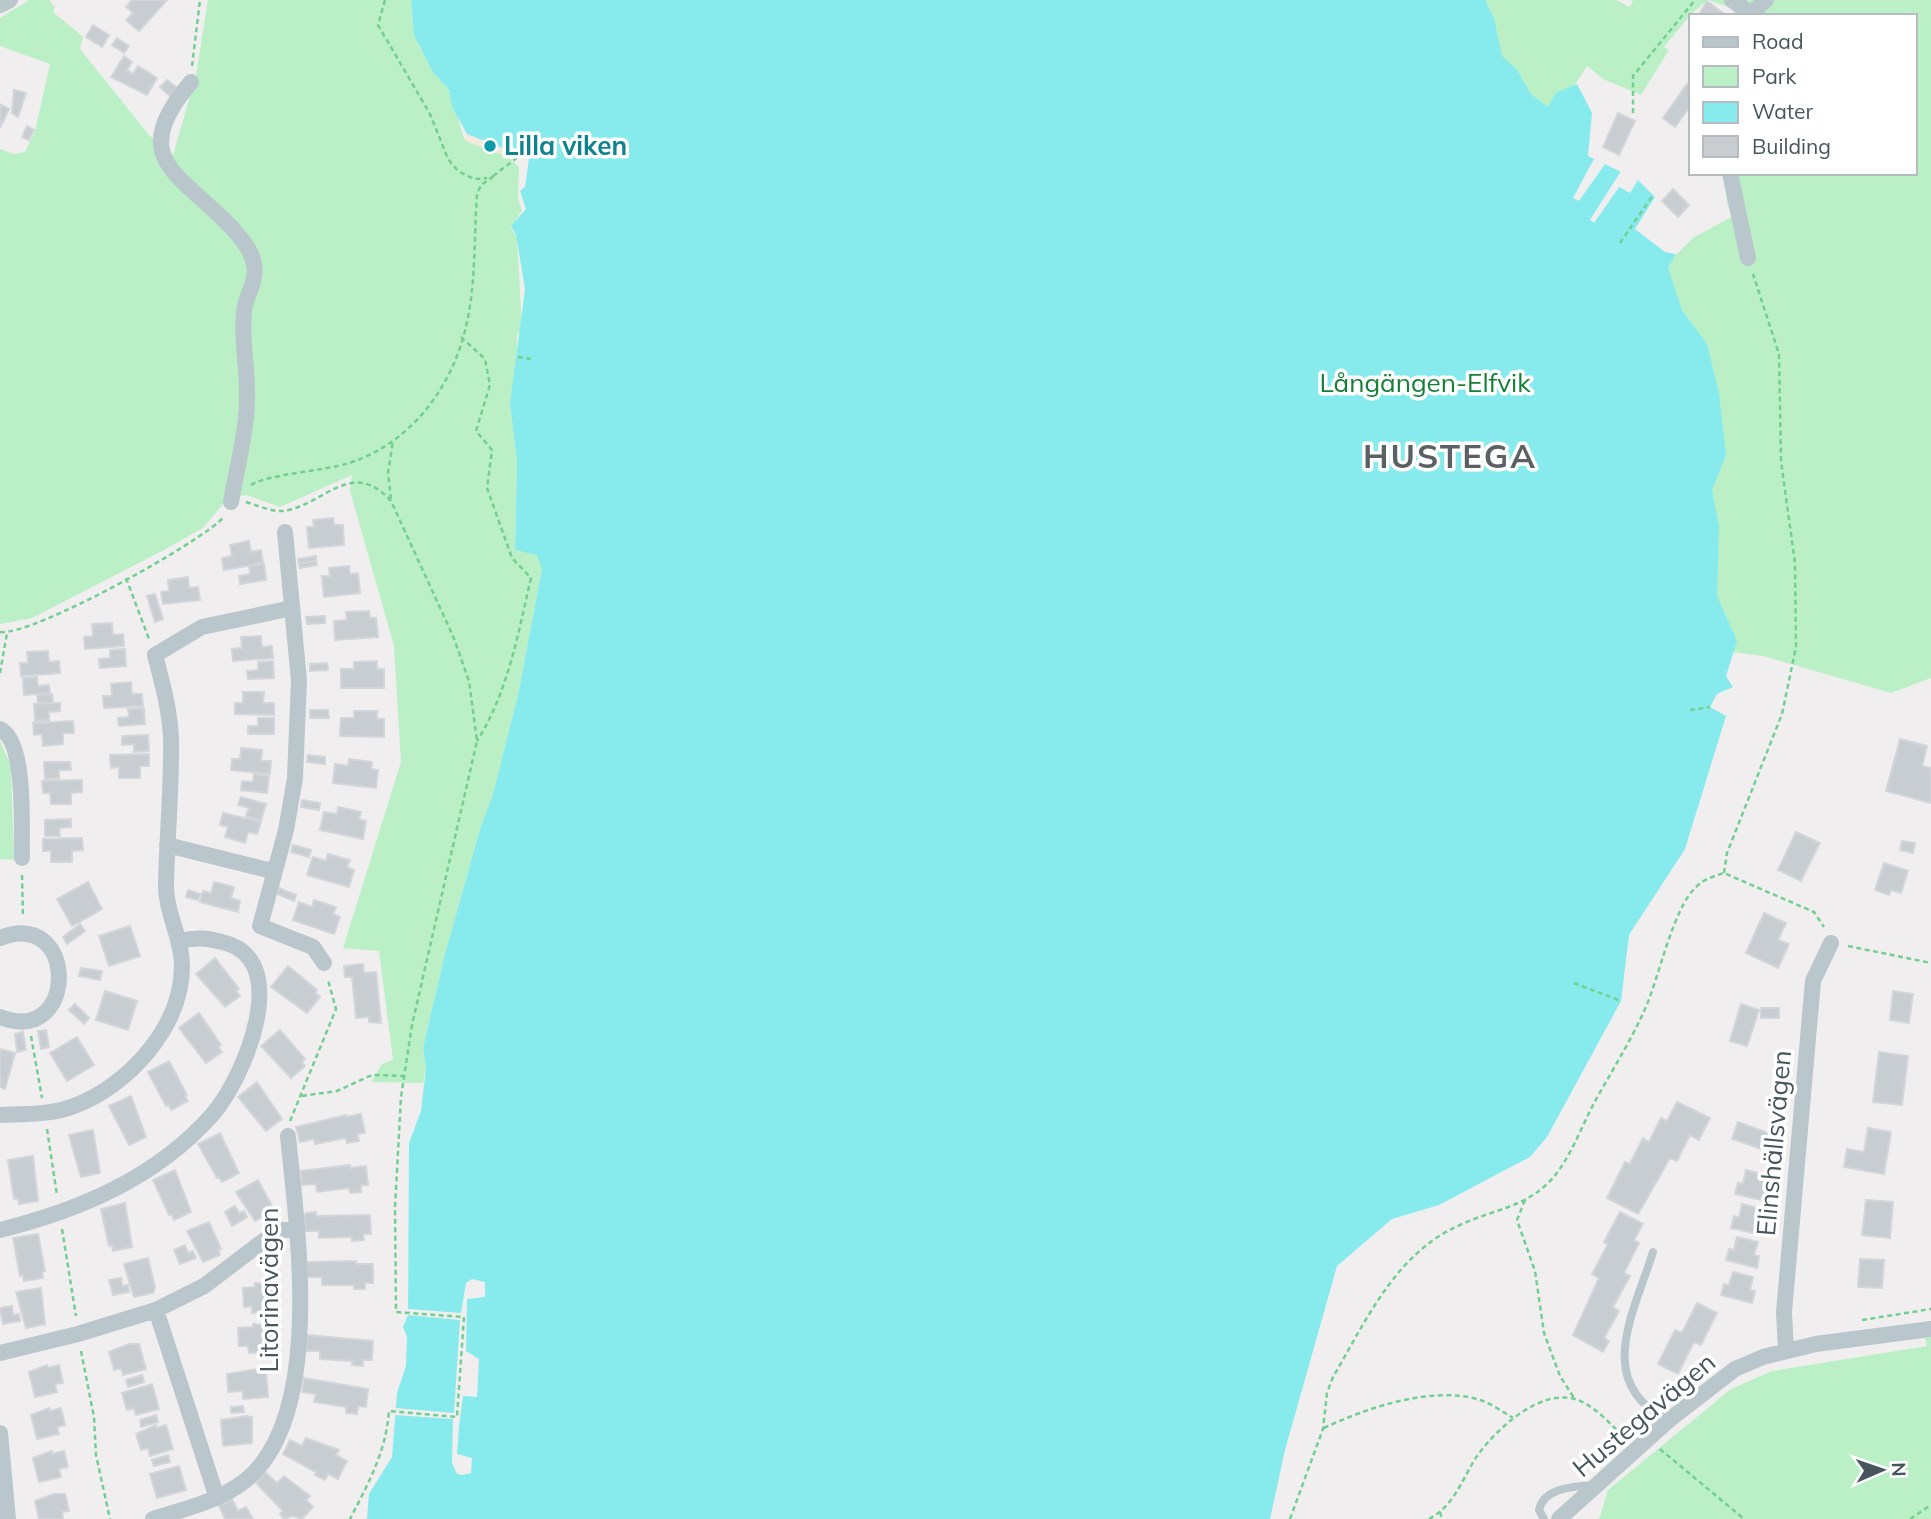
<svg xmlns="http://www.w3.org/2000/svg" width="1931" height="1519" font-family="Mulish,sans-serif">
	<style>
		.green { fill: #bbf0c7; fill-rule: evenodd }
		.sand { fill: #f3e9de }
		.water { fill: #87ebee }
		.pier { fill: #f1eeef }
		.building { fill: #c8cdd1; stroke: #d2d6da; stroke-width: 2 }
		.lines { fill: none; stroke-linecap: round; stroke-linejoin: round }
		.path { stroke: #72cf91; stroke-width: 2.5; stroke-dasharray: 5 3.5; stroke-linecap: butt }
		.lane { stroke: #b9c6cc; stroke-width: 8 }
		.street { stroke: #b9c6cc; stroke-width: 16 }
		.culture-dot { fill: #0f9aa8; stroke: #fff; stroke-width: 2.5 }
		.labels { text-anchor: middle; stroke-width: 7; stroke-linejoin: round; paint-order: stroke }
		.culture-label { font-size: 26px; font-weight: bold; fill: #0d838f; stroke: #fff; text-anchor: start }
		.park-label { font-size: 26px; fill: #148037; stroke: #fff }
		.street-label { font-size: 26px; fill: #46565c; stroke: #fff }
		.district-label { font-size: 33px; font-weight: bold; letter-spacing: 2px; fill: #5b6064; stroke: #fff }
	</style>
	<rect width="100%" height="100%" fill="#f1eeef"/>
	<path class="green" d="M29,0H49L55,7L53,12L83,37L80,49L149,135L173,155L196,75L208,0H411C413,49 423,50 447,88C457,103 458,123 464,138L468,142L506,155L519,167L518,198L522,210L511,228L517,238L522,327L517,336V367L510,404L517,461L515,550L539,553L542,569L518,695L493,794L481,826L445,954L423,1048L426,1068L423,1083L371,1082L382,1064L393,1060L379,951L343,948L401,762L394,646L350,491L352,475L280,507L247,495L228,498L203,528L162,551L32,618L0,624V149L14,154L25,152L35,131L50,64L0,46V18Z
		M1011,0H1616L1630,7L1633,0H1931V678L1891,693L1763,656L1271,594ZM1708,0L1734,9V16H1915V173H1723L1728,207L1735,215L1693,238L1665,266L1545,180L1571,91L1587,66L1603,79L1641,95L1669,50L1664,47L1691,14Z
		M0,741L11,766L14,860L0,859Z
		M1931,1337V1519H1599L1608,1490L1731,1389L1772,1371L1927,1346L1925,1338Z"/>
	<path class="sand" d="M467,134L514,153L511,158L468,142L464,138Z"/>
	<path class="water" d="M411,0H1485L1494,18L1502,56L1517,70L1531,94L1548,107L1556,93L1577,84L1592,113L1588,156L1638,180L1655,197L1635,229L1665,252L1676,254L1668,268L1682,310L1707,344L1719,393L1726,455L1712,490L1719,526L1717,596L1737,641L1726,676L1733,687L1717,694L1710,707L1726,716L1685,849L1629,935L1621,1001L1547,1137L1530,1157L1439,1205L1392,1219L1337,1266L1285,1450L1270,1519H367L369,1494L392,1457L397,1393L406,1366L407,1337L403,1327L408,1315L409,1143L421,1111L426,1068L423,1048L445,954L481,826L493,794L518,695L542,569L537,555L515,550L517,461L510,404L525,289L516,235L511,226L526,209L520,191L525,187L530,151L522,146L515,153L467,134L452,107L449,90L433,72L414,35Z"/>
	<path class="pier" d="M1594,159L1605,164L1579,201L1573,198Z
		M1621,171L1638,180L1630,193L1619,187L1594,223L1590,220Z
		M472,1279L485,1282V1297L467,1299L466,1351L479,1359L477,1397L463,1396L459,1426L457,1454L472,1458L471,1473L463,1475L457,1474L452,1463L453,1419L395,1415V1408L454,1413L460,1320L408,1315V1309L461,1313L466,1283Z"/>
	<path class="building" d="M132,0H167L139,31L126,20L133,13L126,7Z
		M1707,1L1727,16H1698Z
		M93,25L109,35L102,47L86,37Z
		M117,38L129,46L124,53L112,45Z
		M124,56L132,62L127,70L133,74L138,66L157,78L147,95L111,77Z
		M167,80L177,88L170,96L160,87Z
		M1687,84L1691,87V105L1675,127L1663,118Z
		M14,90L26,93L18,117L12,113Z
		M0,104L9,109L0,128Z
		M1618,113L1635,121L1619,155L1603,147Z
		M27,126L34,130L29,140L22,137Z
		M1673,189L1689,205L1678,217L1662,201Z
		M333,518L334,525H343L344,545L309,548L307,527H314L313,520Z
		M249,541L251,552L261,550L263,563L224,570L222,558L232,556L230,545Z
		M316,556V561L299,564L298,559Z
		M316,561L317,565L300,568L299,564Z
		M264,564L266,580L240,584L239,576L250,574L249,566Z
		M349,566L350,574L358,573L360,593L324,597L322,576H330L329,568Z
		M188,577L189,588L198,587L200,600L163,604L161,592L169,591L168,580Z
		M155,594L163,619L155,622L147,596Z
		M369,611L370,618H376L378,637L335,640L334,621L347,620L346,612Z
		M325,616V623L307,624L306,617Z
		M112,623L113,635L123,634L124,646L85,649L84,637L93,636L92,624Z
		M261,636L262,647L272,646L273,658L233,661L232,649L242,648L241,637Z
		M125,649L126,666L100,668L99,659L110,658V650Z
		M48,651L49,662L59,661L60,673L21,676L20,663H28L27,652Z
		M273,661L274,678L248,679L247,671L258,670V662Z
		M377,661V669H384V688H341V669H354V662Z
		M327,663L328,670L310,671V664Z
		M37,677L38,686L49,685L50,693L24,695L23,678Z
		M131,682L132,694H142L143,706L104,708L103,696H112L111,684Z
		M243,692H264L263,703H274V715L235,714V703H243Z
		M52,694L53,702L38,703L37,695Z
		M60,703V711L49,712V720L35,721L34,704Z
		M144,708L145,724L119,726L118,718L129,717L128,709Z
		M310,710H328L329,718H310Z
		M354,711H377V719H384V737L340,736L341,718H354Z
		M258,718H274V734H248V726H258Z
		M73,721L74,733H63V744L43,746L42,734L34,735L33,723Z
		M148,735L149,751L134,752V744L122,745V736Z
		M1900,739L1927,746L1922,766L1931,768V803L1886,791Z
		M241,748L262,750L261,761H271L270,774L231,770L232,759H240Z
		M149,754V766H140V778H119V767L111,768L110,755Z
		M308,755L325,757V764L307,762Z
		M349,759L372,762L371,769L378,770L376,788L333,783L335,764L348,766Z
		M44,762H70L71,770H59V778L45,779Z
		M254,774L269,776L267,793L241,790L242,781L253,782Z
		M82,780V792L71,793V804H51L50,793H43L42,781Z
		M241,797L266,804L261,820L246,816L249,808L238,805Z
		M302,800L320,803L319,810L301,807Z
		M338,807L361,812L359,819L366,821L363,839L320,830L324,812L337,814Z
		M223,813L261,822L257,834L248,832L245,843L225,837L228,827L220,825Z
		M71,819V827L59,828L60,836H45V820Z
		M1796,832L1820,843L1801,881L1778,870Z
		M82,838L83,850L72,851V862H51V851H43V839Z
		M1902,841L1915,843L1913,853L1900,850Z
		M293,845L311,850L309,857L291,852Z
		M328,854L350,860L347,867L354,870L349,887L307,875L313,857L326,861Z
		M1884,863L1908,871L1901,893L1891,890L1889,895L1875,890Z
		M88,882L102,909L72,926L57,899Z
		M214,882L234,887L231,898L240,901L238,912L200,902L203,891L211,893Z
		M279,888L296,895L294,901L277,894Z
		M188,890L200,894L198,900L186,897Z
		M314,900L336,907L333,914L340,917L334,934L293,920L299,902L312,907Z
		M1764,913L1786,923L1778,940L1789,944L1778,968L1746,953Z
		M80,924L85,931L67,944L63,937Z
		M130,926L140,956L109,966L99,936Z
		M215,958L239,989L236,991L240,996L225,1007L196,974Z
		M363,964L364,973L376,972L381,1023L369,1022V1017L356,1018L352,977H345L344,966Z
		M288,966L317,990L315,993L320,997L307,1013L271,987Z
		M81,968L102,971L100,980L79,976Z
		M105,991L137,1001L128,1030L96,1020Z
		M1893,991L1913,994L1909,1023L1890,1020Z
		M75,1004L89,1018L84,1024L69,1010Z
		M1741,1004L1759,1010L1747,1046L1730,1041Z
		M1761,1008H1779V1018H1761Z
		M199,1013L221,1045L218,1047L222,1052L206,1063L179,1028Z
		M46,1030L49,1047L41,1049L38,1031Z
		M280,1030L305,1059L302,1062L305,1066L291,1078L261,1046Z
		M23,1032L26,1050L17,1052L15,1034Z
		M77,1037L94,1065L67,1081L50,1053Z
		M0,1049L15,1053L5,1089L0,1087Z
		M1879,1052L1908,1056L1902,1105L1873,1102Z
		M169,1061L187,1095L185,1096L188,1101L171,1110L169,1105L166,1106L148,1072Z
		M257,1082L282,1119L266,1131L238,1097Z
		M131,1096L146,1137L129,1145L109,1106Z
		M1677,1102L1710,1118L1699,1140L1690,1135L1677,1161L1670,1158L1638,1214L1607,1198L1625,1162L1630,1164L1643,1138L1649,1142L1661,1118L1667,1121Z
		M361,1114L365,1133L357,1134L359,1141L347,1143L346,1138L315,1144L314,1139L300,1142L296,1127L346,1115V1117Z
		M1738,1122L1776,1136L1770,1152L1732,1139Z
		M1868,1128L1891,1132L1884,1174L1844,1167L1847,1149L1864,1152Z
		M93,1130L100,1173L81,1177L69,1135Z
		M220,1133L239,1173L222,1182L219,1177L217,1178L198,1144Z
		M33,1156L38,1201L19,1204L18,1198L14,1199L8,1160Z
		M350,1165V1168L366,1166L368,1185H361V1192L350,1193L349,1188L317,1192L316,1184L302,1185L301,1171Z
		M175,1170L191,1212L174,1220L172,1214L169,1215L153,1180Z
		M1746,1170L1766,1175L1763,1189L1768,1190L1766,1201L1735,1194L1738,1183L1743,1184Z
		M258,1180L272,1206L269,1207L272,1212L255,1221L236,1192Z
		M1866,1200L1893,1202L1890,1238L1862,1235Z
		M125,1203L132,1247L113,1251L112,1245L109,1246L101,1209Z
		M1742,1204L1762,1209L1759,1223L1764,1224L1762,1235L1731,1228L1734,1216L1739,1218Z
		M235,1206L239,1213L244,1211L247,1217L232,1226L225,1212Z
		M316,1212V1216L370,1215L371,1234H363L364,1240L352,1241V1237L319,1238V1231H305L304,1217L306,1213Z
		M1620,1212L1643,1224L1634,1240L1639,1243L1624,1273L1630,1276L1613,1307L1619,1311L1604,1338L1609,1341L1603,1352L1573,1335L1599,1278L1592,1274L1608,1244L1604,1242Z
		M209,1222L221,1249L218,1250L220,1255L203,1262L187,1231Z
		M38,1234L45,1271L42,1272L43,1278L24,1281L23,1275L20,1276L13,1238Z
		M1737,1237L1758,1242L1754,1255L1759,1256L1757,1268L1726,1260L1729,1249L1734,1250Z
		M185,1245L188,1253L193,1251L196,1258L180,1264L174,1250Z
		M148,1258L155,1287L153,1293L134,1297L124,1264Z
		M1860,1259L1884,1260L1882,1288L1858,1287Z
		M356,1261V1264H373V1283H365V1289H354V1285H322V1277H307V1262Z
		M1733,1272L1753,1277L1750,1290L1755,1291L1752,1303L1721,1295L1724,1284L1729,1285Z
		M121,1278L122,1286L128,1285L129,1292L113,1295L109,1280Z
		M255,1283L273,1285L275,1311L252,1313V1306L244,1307L243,1288L255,1287Z
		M41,1288L45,1324L26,1328L16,1292Z
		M1697,1303L1717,1313L1701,1345L1694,1342L1678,1374L1658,1364L1675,1330L1682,1333Z
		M12,1306L13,1315L19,1314L20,1321L3,1324L0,1308Z
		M253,1324L272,1326L274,1352L249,1353L248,1346H239L238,1328L253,1327Z
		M307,1335L373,1341L372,1360H363V1366L352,1365L353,1361L320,1359V1351H306Z
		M129,1344H139L146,1369L123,1375L121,1368L114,1370L109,1352Z
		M47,1365L48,1368L59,1365L63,1383L55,1384L57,1392L35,1397L29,1372Z
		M257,1369L266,1370L268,1397L243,1399V1391L228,1392L227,1374Z
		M142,1375L144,1382L128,1387L126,1380Z
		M304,1378L368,1389L366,1407L358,1406L357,1414L346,1413V1407L314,1402L316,1394L302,1392Z
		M152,1384L159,1409L136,1415L134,1408L127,1410L122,1393Z
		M243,1406L244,1412L231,1413V1407Z
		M49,1408L50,1411L61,1408L65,1425L57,1427L59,1434L37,1439L31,1415Z
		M156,1415L158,1422L141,1427L140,1420Z
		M246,1416L252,1417V1443L223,1446L221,1420Z
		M156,1425L157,1428L166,1425L173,1449L150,1456L148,1448L141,1450L136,1434Z
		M306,1438L339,1450L336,1455L347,1461L338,1479L328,1474L325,1480L315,1475L316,1472L283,1454L290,1440L302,1446Z
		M52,1451V1454L64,1451L68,1467L59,1469L61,1477L39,1482L33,1458Z
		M168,1455L170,1462L154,1466L152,1460Z
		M179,1466L186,1490L157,1498L150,1474Z
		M266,1473L277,1483L284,1476L310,1496L306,1500L313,1507L302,1519L293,1516L284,1519L280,1514L283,1511L256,1483Z
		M54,1494H65L69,1511L62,1512L63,1519H39L35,1501Z
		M232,1499L238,1511L246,1507L253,1519H225L219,1506Z"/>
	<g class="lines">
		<path class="path" d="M385,0L378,25L430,114L448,159L458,171L474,179L487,178
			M192,66L200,0
			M1633,113V76L1695,0
			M493,176L522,154
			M1620,243L1653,195
			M461,337L485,359L490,385L476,431L492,450L487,488L512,558L531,578C518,634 508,692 477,741
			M518,357L531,359
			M251,485C268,474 324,471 349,463C412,443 454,385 467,322C476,281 474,235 477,194L481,185L494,176
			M391,499L388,473L393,441
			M246,502C256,505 272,512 283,511C325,505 351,457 391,501L453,636L469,681L477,741L412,1025L401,1097L395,1207L396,1312L464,1317L457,1417L389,1411C386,1452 368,1484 350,1519
			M126,578L149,639
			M0,632C33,636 200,543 224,517
			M0,673L7,633
			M1690,710L1710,707
			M1724,873L1727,853L1782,714L1796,647L1795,563L1781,461L1779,354L1753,274
			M22,875L23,917
			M1848,946L1931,963
			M1574,983L1621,1001
			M31,1036L42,1098
			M302,1096L337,1091L372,1075L404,1076
			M290,1121L336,1009L328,980
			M47,1129L57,1195
			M1525,1200L1517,1220L1535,1271L1544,1333L1560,1376L1574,1398
			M62,1229L76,1316
			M1862,1320L1931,1309
			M81,1351L94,1417L96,1455L110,1519
			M1324,1428C1366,1408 1434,1385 1480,1400C1492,1404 1503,1412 1513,1418
			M1660,1449L1744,1519
			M1440,1512L1442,1519
			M1290,1519L1323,1429L1327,1393L1333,1377C1367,1319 1396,1253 1460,1225C1489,1211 1521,1208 1546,1185C1567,1166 1579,1132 1592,1107C1609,1075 1630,1043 1645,1009C1659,978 1673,908 1696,887C1704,879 1714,876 1724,873L1814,912L1824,927
			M1429,1519C1455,1505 1462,1479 1477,1456C1496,1430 1538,1389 1575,1399C1594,1405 1612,1425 1625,1439
			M1910,1519L1931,1505"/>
		<path class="lane" d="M1653,1252C1634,1313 1593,1383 1668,1420
			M1544,1519L1539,1510C1544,1487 1574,1487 1593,1485"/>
		<path class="street" d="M1732,0L1750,13
			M0,5L10,0
			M1748,16L1766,0
			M191,82C125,160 181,173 233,229C242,240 252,250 254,265C257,282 246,295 244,311C241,337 247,365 247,391C248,428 237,466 231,502
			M1730,173L1748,258
			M285,532L299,681L295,778L286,830L260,926L313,947L324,963
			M0,729C27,741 21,830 22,858
			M167,845L272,871
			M0,938C79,907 78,1048 0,1017
			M0,1115C24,1114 51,1115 74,1106C128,1086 182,1027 182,966C182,937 165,912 166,883C167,835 172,787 171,739C170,710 162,682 155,655L202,627L292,608
			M0,1230C80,1210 156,1178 212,1115C244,1079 295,958 222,942C206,938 196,937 180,941
			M156,1310L217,1498
			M1786,1350L1784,1312L1813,981L1831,943
			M0,1353L78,1334L156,1310L204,1286L278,1230H295
			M0,1433L8,1519
			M153,1519C184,1509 220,1501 246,1480C325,1415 297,1229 288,1136
			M1559,1519L1669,1420L1735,1369L1763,1357L1816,1344L1931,1329"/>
	</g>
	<circle class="culture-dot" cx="490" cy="146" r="7"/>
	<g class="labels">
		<g class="culture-label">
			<text x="504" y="155">Lilla viken</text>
		</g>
		<g class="park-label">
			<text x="1425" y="392">Långängen-Elfvik</text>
		</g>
		<g class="street-label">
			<text transform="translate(1774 1143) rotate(-85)" y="9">Elinshällsvägen</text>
			<text transform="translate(269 1290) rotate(-90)" y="9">Litorinavägen</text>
			<text transform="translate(1644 1415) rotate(-40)" y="9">Hustegavägen</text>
		</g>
		<g class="district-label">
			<text x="1450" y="468">HUSTEGA</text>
		</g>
	</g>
	<rect x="1689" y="14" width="228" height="161" fill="#ffffff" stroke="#b5bbbe" stroke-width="2"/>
	<rect x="1703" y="37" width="35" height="10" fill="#b9c6cc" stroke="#b5bbbe" stroke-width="2"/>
	<text x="1752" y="49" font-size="21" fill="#46565c">Road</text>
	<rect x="1703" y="66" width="35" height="21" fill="#bbf0c7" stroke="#b5bbbe" stroke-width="2"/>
	<text x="1752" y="84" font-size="21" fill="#46565c">Park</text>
	<rect x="1703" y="102" width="35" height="21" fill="#87ebee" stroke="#b5bbbe" stroke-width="2"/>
	<text x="1752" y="119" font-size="21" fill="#46565c">Water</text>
	<rect x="1703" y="136" width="35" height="21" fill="#c8cdd1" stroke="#b5bbbe" stroke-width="2"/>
	<text x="1752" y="154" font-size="21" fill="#46565c">Building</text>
	<g transform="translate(1882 1470) rotate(88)" stroke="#ffffff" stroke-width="5" paint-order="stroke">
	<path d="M0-5L12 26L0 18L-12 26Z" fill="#46565c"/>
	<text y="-10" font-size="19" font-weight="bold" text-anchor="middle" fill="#46565c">N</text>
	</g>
</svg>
